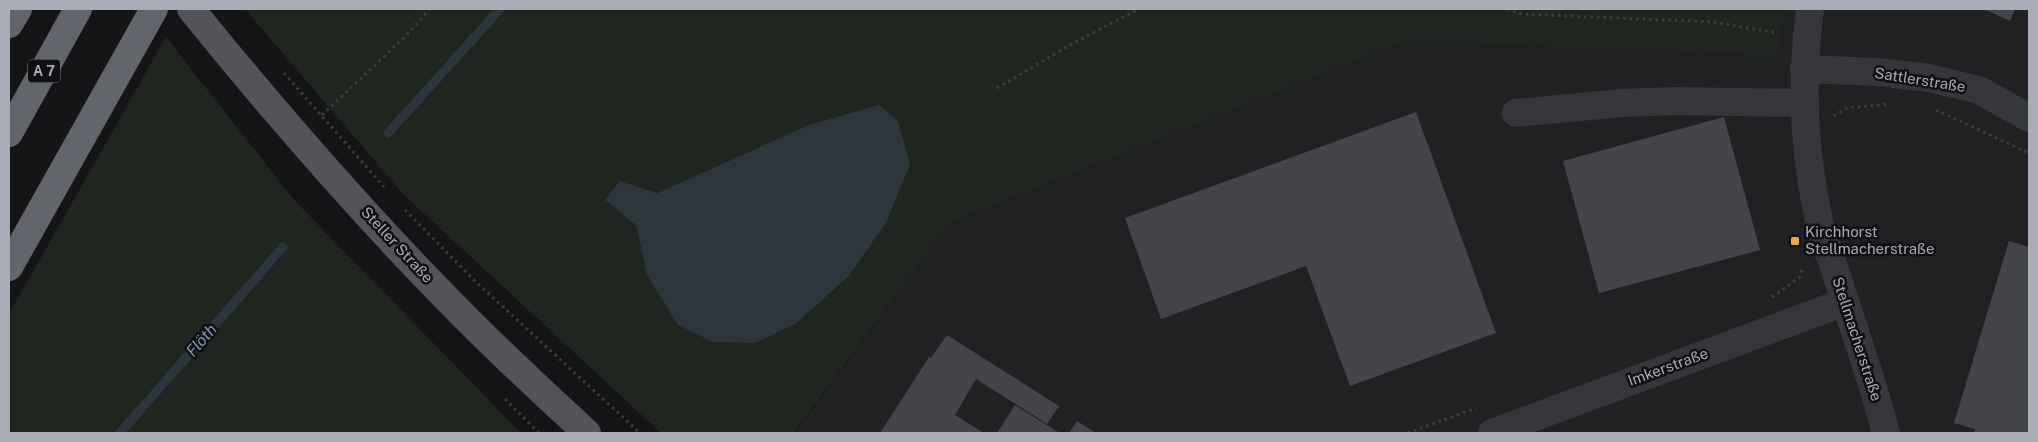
<svg xmlns="http://www.w3.org/2000/svg" width="2038" height="442" font-family="'Public Sans',sans-serif">
	<style>
		.built { fill: #212124 }
		.green { fill: #1f2620; fill-rule: evenodd }
		.water { fill: #2d363c }
		.lines { fill: none; stroke-linecap: round; stroke-linejoin: round }
		.stream { stroke: #2d363c; stroke-width: 9 }
		.building { fill: #44454a }
		.path { stroke: #3c3e42; stroke-width: 3; stroke-dasharray: 2.5 4; stroke-linecap: butt }
		.minor { stroke: #36373b; stroke-width: 28 }
		.major { stroke: #52545a; stroke-width: 28 }
		.highway { stroke: #62656c; stroke-width: 28 }
		.poi-dot { fill: #efad34; stroke: #101012; stroke-width: 2 }
		.labels { text-anchor: middle; stroke-width: 5; stroke-linejoin: round; paint-order: stroke }
		.shield { fill: #101012; stroke: #7a7d86; stroke-width: 1 }
		.shield-label { font-size: 14px; font-weight: bold; fill: #a7acb7 }
		.street-label { font-size: 15px; fill: #a7acb7; stroke: #101012 }
		.poi-label { font-size: 15px; fill: #a7acb7; stroke: #101012; text-anchor: start }
		.water-label { font-size: 16px; font-style: italic; fill: #7e9ab1; stroke: #101012 }
	</style>
	<rect width="100%" height="100%" fill="#151517"/>
	<path class="built" d="M1786,9H2029V433H795L950,223L1407,41L1778,56Z"/>
	<path class="green" d="M245,9H1786L1778,56L1407,41L950,223L794,433H661L403,194ZM806,126L910,165L886,223L849,276L797,323L647,275L636,225L620,181L656,193Z
		M166,37L295,201L521,433H9V314Z"/>
	<path class="water" d="M879,105L898,121L910,165L886,223L849,276L797,323L755,343L713,342L678,325L647,275L636,225L605,200L620,181L657,193L806,126Z"/>
	<g class="lines">
		<path class="stream" d="M388,133L500,9
			M120,433L283,247"/>
	</g>
	<path class="building" d="M1984,9H2015L2010,21Z
		M1416,112L1496,333L1350,386L1306,266L1161,319L1125,218Z
		M1724,117L1760,250L1599,293L1563,161Z
		M2009,241L2029,247V433H1974L1975,429L1954,423Z
		M947,335L1059,406L1047,424L976,379L955,415L984,433H880L929,357L931,358Z
		M1015,405L1058,432L1057,433H997Z
		M1077,421L1096,433H1069Z"/>
	<g class="lines">
		<path class="path" d="M1507,9L1521,14L1713,22L1778,33
			M284,73L384,187
			M997,88L1070,45L1139,9
			M1936,110L2029,153
			M322,115L407,35L429,9
			M1834,116L1847,108L1890,104
			M405,210L476,282L640,433
			M1772,297L1799,278L1803,268
			M505,399L539,433
			M1408,433L1476,408"/>
		<path class="minor" d="M1810,9C1801,78 1803,147 1818,216C1822,234 1829,253 1835,270C1852,325 1872,378 1886,433
			M1804,69L1878,72L1929,78L1979,90L2029,118
			M1516,113L1622,103L1676,101L1803,103
			M1492,433L1845,302"/>
		<path class="major" d="M191,9C284,124 382,236 487,339C520,371 553,402 587,433"/>
		<path class="highway" d="M9,24L18,9
			M9,133L78,9
			M9,267L154,9"/>
	</g>
	<rect class="poi-dot" x="1790" y="236" width="10" height="10" rx="2.5"/>
	<g class="labels">
		<rect class="shield" x="28" y="59.5" width="32" height="23" rx="4"/>
		<g class="shield-label">
			<text x="44" y="76">A 7</text>
		</g>
		<g class="street-label">
			<text transform="translate(1920 80) rotate(9)" y="5">Sattlerstraße</text>
			<text transform="translate(397 245) rotate(47)" y="5">Steller Straße</text>
			<text transform="translate(1857 339) rotate(72)" y="5">Stellmacherstraße</text>
			<text transform="translate(1668 367) rotate(-20)" y="5">Imkerstraße</text>
		</g>
		<g class="poi-label">
			<text x="1805" y="237">Kirchhorst<tspan x="1805" dy="17">Stellmacherstraße</tspan></text>
		</g>
		<g class="water-label">
			<text transform="translate(201 340) rotate(-49)" y="6">Flöth</text>
		</g>
	</g>
	<rect width="2038" height="442" fill="none" stroke="#a7acb7" stroke-width="20"/>
</svg>
